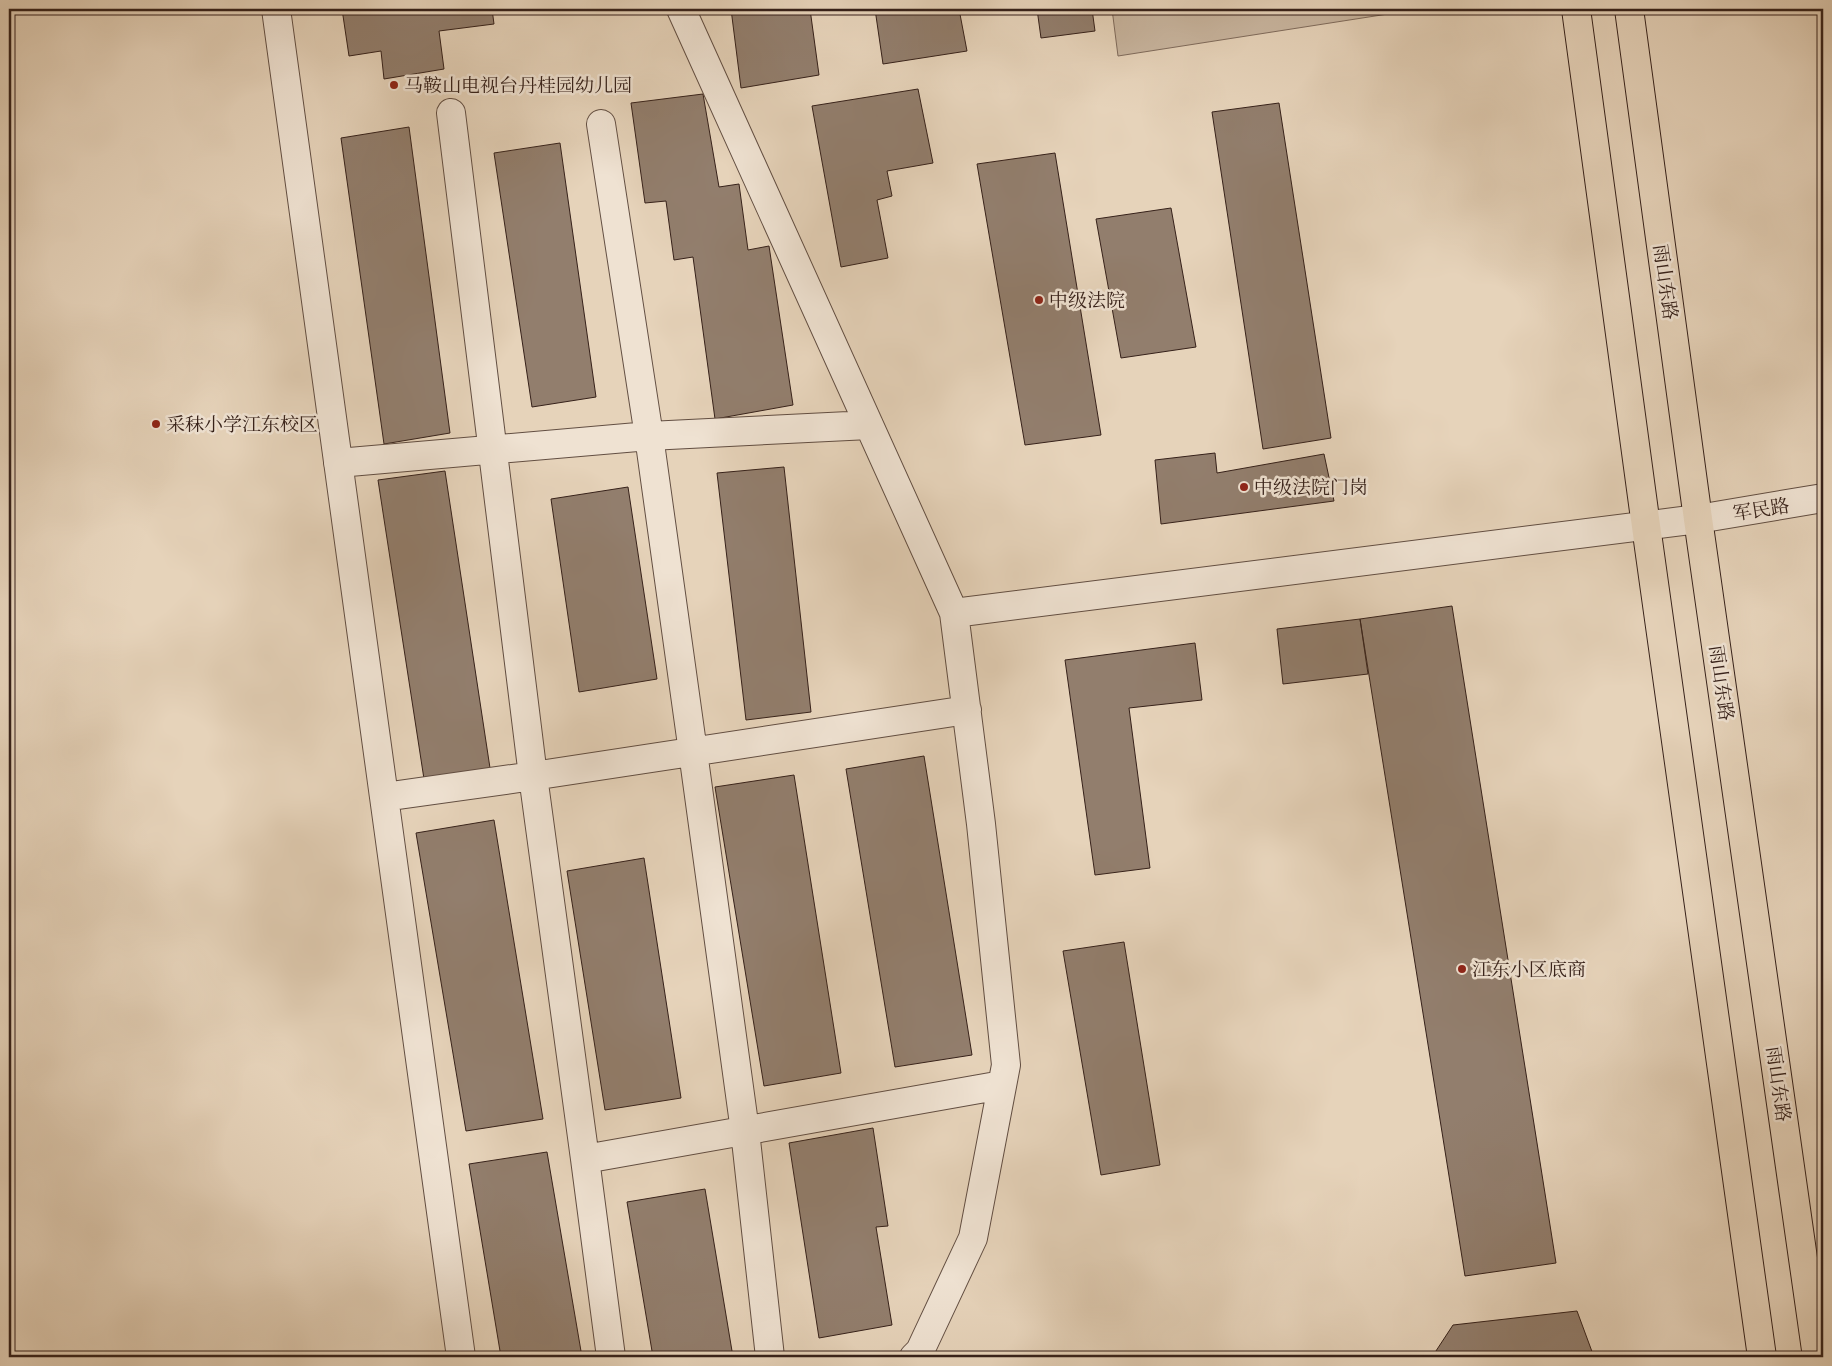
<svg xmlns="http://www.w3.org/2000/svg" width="1832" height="1366" font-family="'IM FELL French Canon','Noto Serif SC',serif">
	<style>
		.green { fill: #c8b59f; stroke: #7f6b5c }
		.building { fill: #927e6d; stroke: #36211a }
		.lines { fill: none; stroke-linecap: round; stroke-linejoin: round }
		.minor-casing { stroke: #624e42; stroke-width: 30 }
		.tertiary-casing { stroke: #624e42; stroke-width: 30 }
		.primary-casing { stroke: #36211a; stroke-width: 30 }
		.minor { stroke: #efe2d2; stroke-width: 28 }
		.tertiary { stroke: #efe2d2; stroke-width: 28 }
		.primary { stroke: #e6d3ba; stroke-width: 28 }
		.poi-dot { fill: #8f2418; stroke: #efe2d2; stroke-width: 2 }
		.labels { text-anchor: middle; stroke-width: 5; stroke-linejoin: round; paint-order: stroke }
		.poi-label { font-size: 19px; fill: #36211a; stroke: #efe2d2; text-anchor: start }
		.street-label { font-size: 19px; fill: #36211a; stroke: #efe2d2 }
	</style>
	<rect width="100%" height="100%" fill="#e6d3ba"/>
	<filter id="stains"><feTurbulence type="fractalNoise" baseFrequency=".004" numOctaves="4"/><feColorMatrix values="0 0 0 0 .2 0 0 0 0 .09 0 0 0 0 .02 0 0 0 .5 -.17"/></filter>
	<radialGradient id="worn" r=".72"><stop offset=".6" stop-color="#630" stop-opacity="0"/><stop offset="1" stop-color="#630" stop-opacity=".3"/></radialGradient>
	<path class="green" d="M1112,9H1420L1118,56Z"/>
	<path class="building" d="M342,9H492L494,24L439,31L444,69L384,79L381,51L349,56Z
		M731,9H810L819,75L741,88Z
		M875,9H959L967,51L883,64Z
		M1037,9H1092L1095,31L1041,38Z
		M918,89L933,163L887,171L892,196L877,200L888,258L841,267L812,106Z
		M703,94L719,187L739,184L748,250L769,246L793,405L715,419L693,257L674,260L666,201L645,203L631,103Z
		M1279,103L1331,438L1263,449L1212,112Z
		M409,127L450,433L384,444L341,138Z
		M560,143L596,397L532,407L494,153Z
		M1055,153L1101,435L1025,445L977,164Z
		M1171,208L1196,347L1121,358L1096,219Z
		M1215,453L1217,473L1324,454L1334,501L1161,524L1155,460Z
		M784,467L811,712L746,720L717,473Z
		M445,471L490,768L424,779L378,480Z
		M628,487L657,679L579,692L551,499Z
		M1452,606L1556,1263L1465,1276L1360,619Z
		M1360,619L1368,674L1283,684L1277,629Z
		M1195,643L1202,700L1129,708L1150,868L1095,875L1065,660Z
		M924,756L972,1055L895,1067L846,769Z
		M794,775L841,1073L764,1086L715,787Z
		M494,820L543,1119L466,1131L416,833Z
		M644,858L681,1098L605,1110L567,871Z
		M1124,942L1160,1165L1101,1175L1063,951Z
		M873,1128L888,1226L876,1227L892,1325L819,1338L789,1143Z
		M547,1152L582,1357H501L469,1164Z
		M705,1189L733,1357H653L627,1202Z
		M1577,1311L1594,1357H1432L1453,1325Z"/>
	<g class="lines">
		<defs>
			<path id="minor" d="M276,9L384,797
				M681,9L954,613L981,824L1006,1065L973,1238L920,1351L914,1357
				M451,113L533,776L585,1159
				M601,124L649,436L693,752L745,1131L770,1357
				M338,463L649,436L869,425
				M954,613L1698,519
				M461,1357L384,797L533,776L967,710
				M611,1357L585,1159L1002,1085"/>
			<path id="tertiary" d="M1698,519L1823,498"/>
			<path id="primary" d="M1576,9L1646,526L1762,1357
				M1629,9L1698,519L1817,1357"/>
		</defs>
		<use href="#minor" class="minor-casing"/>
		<use href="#tertiary" class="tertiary-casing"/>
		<use href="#primary" class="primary-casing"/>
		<use href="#minor" class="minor"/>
		<use href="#tertiary" class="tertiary"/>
		<use href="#primary" class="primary"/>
	</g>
	<g class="poi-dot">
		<circle cx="394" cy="85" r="5"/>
		<circle cx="1039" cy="300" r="5"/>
		<circle cx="156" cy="424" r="5"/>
		<circle cx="1244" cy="487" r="5"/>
		<circle cx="1462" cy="969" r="5"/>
	</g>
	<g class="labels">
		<g class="poi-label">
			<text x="404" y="92">马鞍山电视台丹桂园幼儿园</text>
			<text x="1049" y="307">中级法院</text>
			<text x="166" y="431">采秣小学江东校区</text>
			<text x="1254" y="494">中级法院门岗</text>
			<text x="1472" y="976">江东小区底商</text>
		</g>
		<g class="street-label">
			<text transform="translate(1666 282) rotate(82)" y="7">雨山东路</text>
			<text transform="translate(1761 509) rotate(-9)" y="7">军民路</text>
			<text transform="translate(1722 683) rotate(82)" y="7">雨山东路</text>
			<text transform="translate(1779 1084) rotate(82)" y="7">雨山东路</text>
		</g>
	</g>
	<rect width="1832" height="1366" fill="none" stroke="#e6d3ba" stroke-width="30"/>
	<rect x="10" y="10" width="1812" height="1346" fill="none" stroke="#36211a" stroke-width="2.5"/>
	<rect x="15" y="15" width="1802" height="1336" fill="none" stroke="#36211a"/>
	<rect width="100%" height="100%" filter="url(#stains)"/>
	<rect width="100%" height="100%" fill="url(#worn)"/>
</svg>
